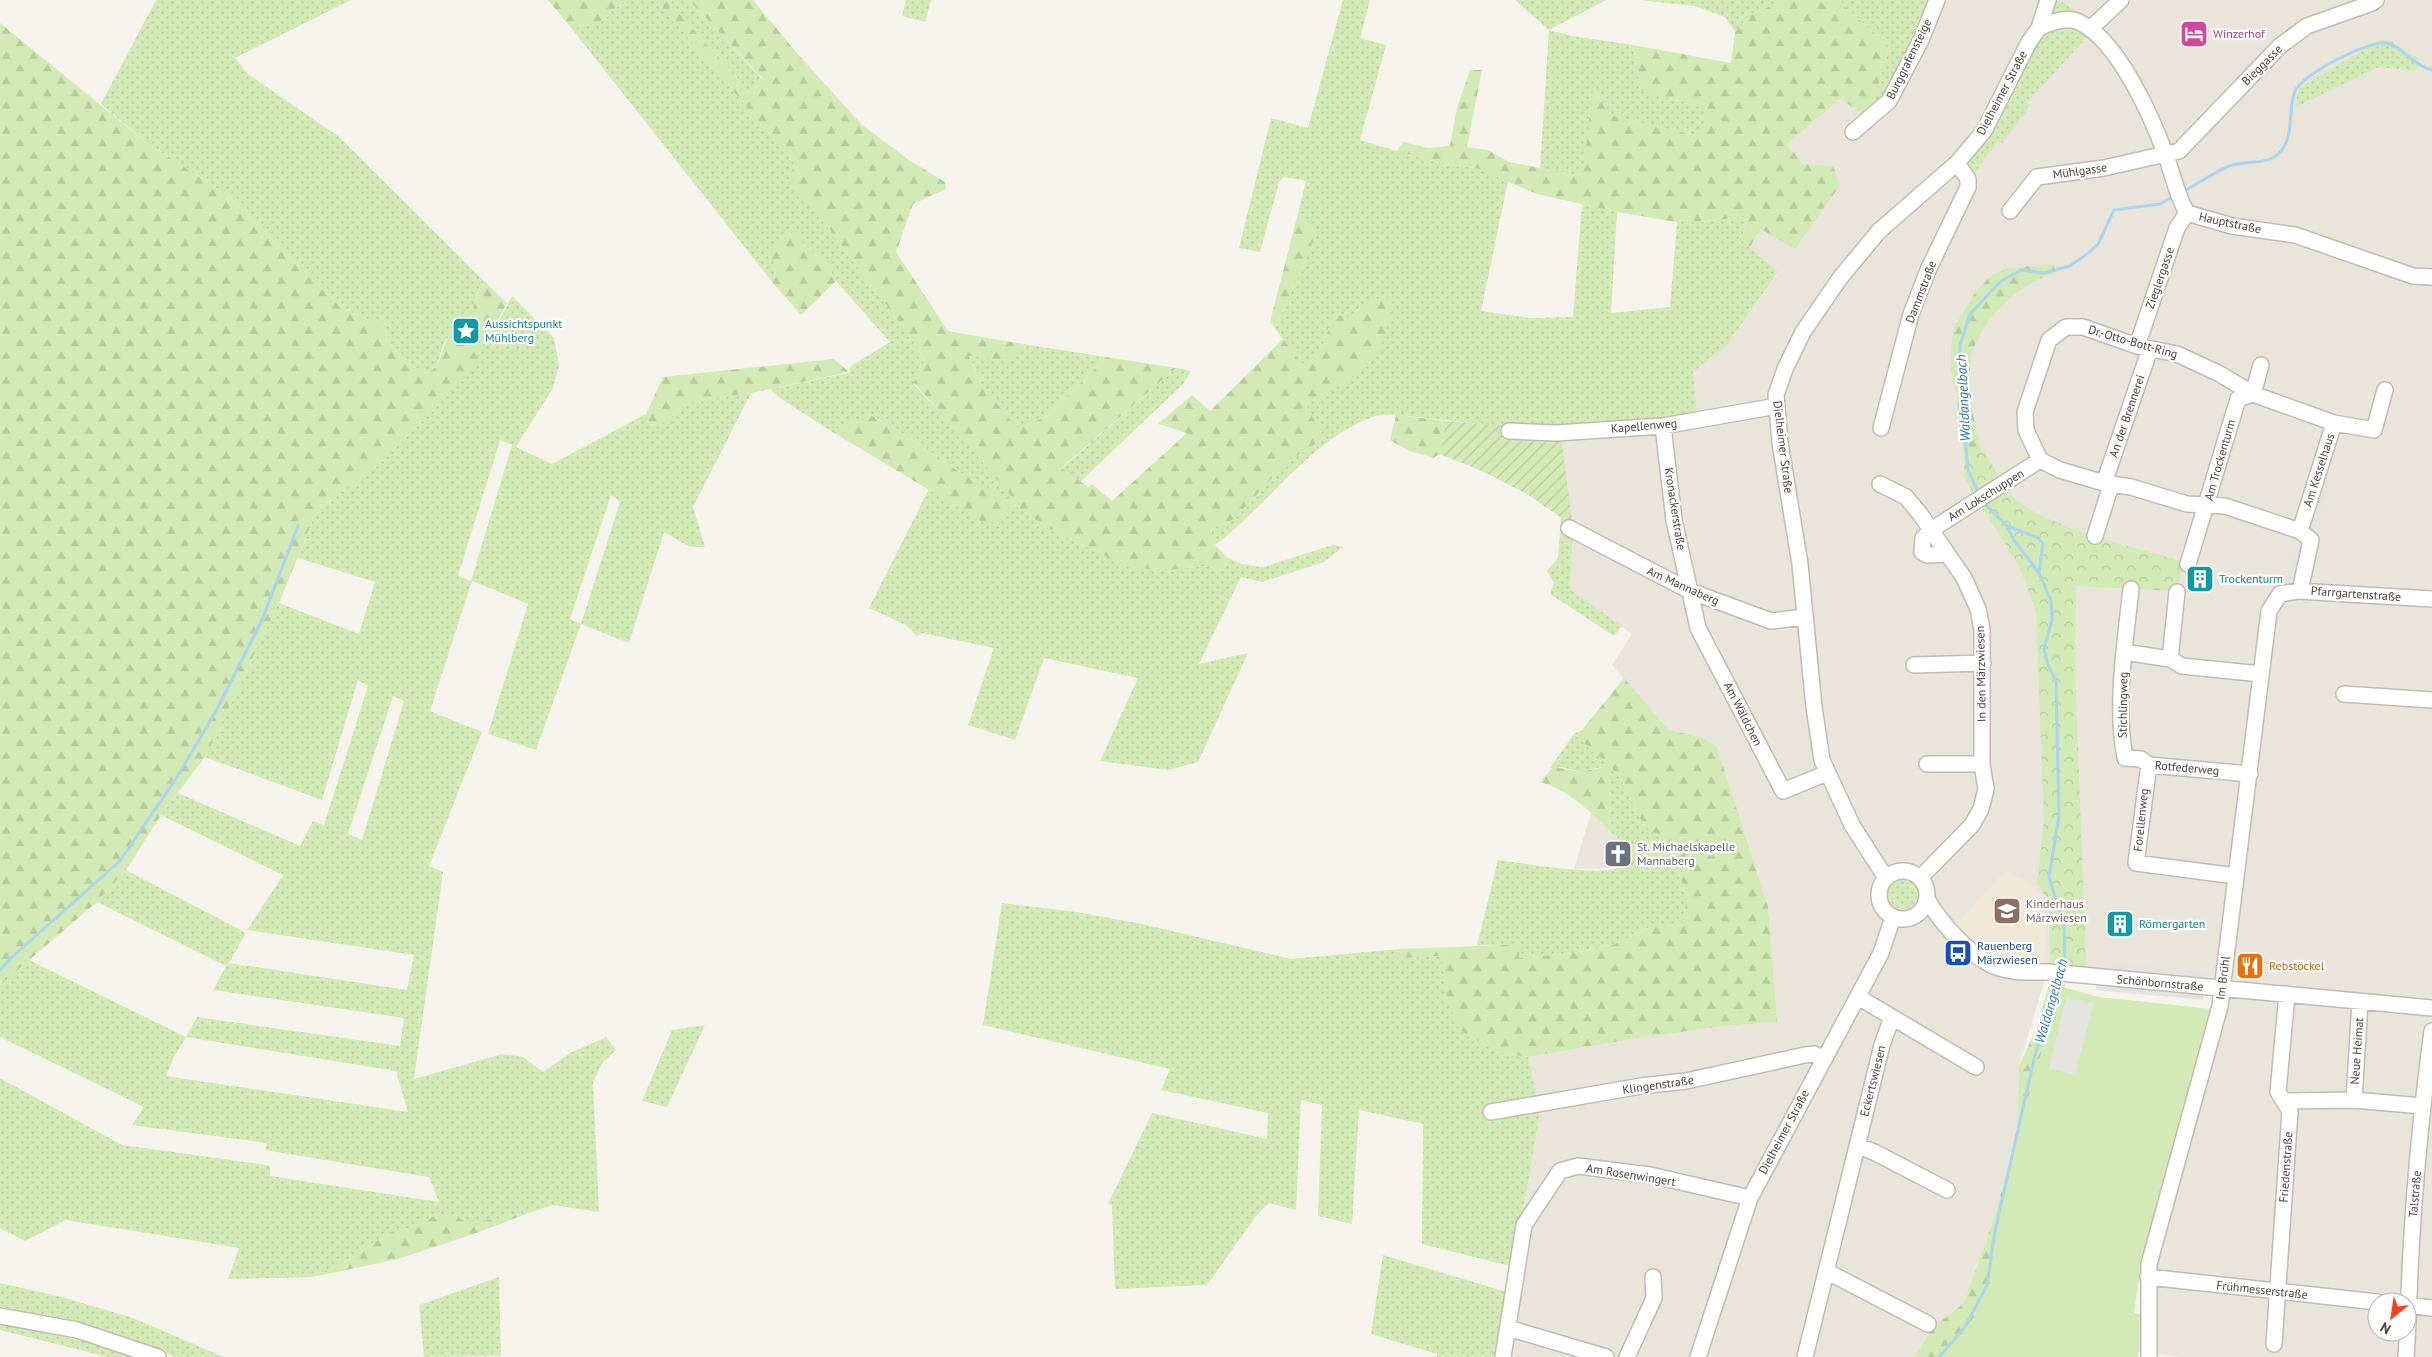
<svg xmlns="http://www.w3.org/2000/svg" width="2432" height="1357" font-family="'PT Sans',sans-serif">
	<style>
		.residential { fill: #eae5da; fill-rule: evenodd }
		.education { fill: #efe8d6 }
		.grass { fill: url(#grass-dots); fill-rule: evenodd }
		.forest { fill: url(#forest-firs) }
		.park { fill: url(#park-crowns) }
		.garden { fill: url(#garden-furrows) }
		.pitch { fill: #d2eab5 }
		.parking { fill: #e5e3e0 }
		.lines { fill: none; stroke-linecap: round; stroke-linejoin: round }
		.stream { stroke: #a9d4f2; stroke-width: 3 }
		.minor-casing { stroke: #c2bbae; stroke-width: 18 }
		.minor { stroke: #fff; stroke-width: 15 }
		.labels { text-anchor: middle; stroke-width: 4.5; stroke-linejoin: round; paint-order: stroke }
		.hotel-label { font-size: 12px; fill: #b23c85; stroke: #fff; text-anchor: start }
		.street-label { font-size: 12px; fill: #4b4439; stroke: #fff }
		.culture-label { font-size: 12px; fill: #0d838f; stroke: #fff; text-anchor: start }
		.worship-label { font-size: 12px; fill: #5b616d; stroke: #fff; text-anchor: start }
		.education-label { font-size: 12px; fill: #785e54; stroke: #fff; text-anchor: start }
		.transit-label { font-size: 12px; fill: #164399; stroke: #fff; text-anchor: start }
		.food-label { font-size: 12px; fill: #c56008; stroke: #fff; text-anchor: start }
		.water-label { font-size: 14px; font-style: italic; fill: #2e7ab2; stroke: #fff }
	</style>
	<defs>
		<pattern id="grass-dots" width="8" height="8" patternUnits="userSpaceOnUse" patternTransform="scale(1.25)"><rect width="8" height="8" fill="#d2eab5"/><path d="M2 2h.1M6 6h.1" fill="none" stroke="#b6ca9c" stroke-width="1.8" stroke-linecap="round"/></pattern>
		<pattern id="forest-firs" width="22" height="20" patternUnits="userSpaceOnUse" patternTransform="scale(1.25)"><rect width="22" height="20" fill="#d2eab5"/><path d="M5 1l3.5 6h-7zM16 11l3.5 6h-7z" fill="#b6ca9c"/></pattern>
		<pattern id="park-crowns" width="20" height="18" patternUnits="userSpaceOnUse" patternTransform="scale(1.25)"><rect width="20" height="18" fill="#d2eab5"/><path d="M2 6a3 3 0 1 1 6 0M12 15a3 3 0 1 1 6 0" fill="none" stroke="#b6ca9c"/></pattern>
		<pattern id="garden-furrows" width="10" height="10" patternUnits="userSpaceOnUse" patternTransform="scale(1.25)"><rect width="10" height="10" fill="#d2eab5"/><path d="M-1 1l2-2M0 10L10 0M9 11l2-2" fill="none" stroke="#b6ca9c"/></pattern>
	</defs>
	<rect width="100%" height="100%" fill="#f6f3ec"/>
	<path class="residential" d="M1935,0H2432V1357H2183L2154,1354L2153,1274L2229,982L2049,966L2019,1066L2017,1132L1996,1212L1964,1303L1931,1329L1915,1357H1495L1510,1266L1526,1195L1540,1111L1528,1057L1638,1038L1724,1026L1776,1022L1768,906L1717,747L1704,738L1669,730L1612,665L1632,634L1570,591L1573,526L1560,430L1693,372L1727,345L1778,273L1750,247L1803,164L1787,144L1840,99L1864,115ZM2377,1302H2407V1332H2377Z
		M1591,813L1634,853L1632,860L1619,868L1574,869Z"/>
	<path class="education" d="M2006,870L2034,886L2043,900L2046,921L2044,963L1989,959L1957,924Z"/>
	<path class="grass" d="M156,0H351L235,58L248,74L338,136L484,281L477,292L471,319C462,327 453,330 446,340C436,356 445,360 427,374C399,359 391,353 384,322L371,321L341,308L230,197L147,143L101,104Z
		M626,0H656L795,164L789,181L817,213L915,343L926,363L913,384L965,439L1013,498L1012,503L1046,527L1129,567L1186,568L1203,566L1225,570L1228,558L1242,564L1263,567L1333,545L1343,547L1324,562L1262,582L1241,577L1199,664L1248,653L1198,762L1168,770L1100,761L1138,678L1044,658L1015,740L968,725L994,648L922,633L917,636L906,625L869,608L929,489L984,523L955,469L916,442L870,414L831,431L780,398L770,389L849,373L851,366L890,342L836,281L826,263L803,244L777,267L773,283L572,29L600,21Z
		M667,0H689L763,80L749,91Z
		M906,0H931L925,22L902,16Z
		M1343,0H1370L1360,38L1386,45L1360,140L1428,160L1479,169L1508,181L1481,311L1529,318L1573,317L1582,204L1617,212L1611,313L1670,307L1677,222H1699L1741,217L1746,220L1742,240L1778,272L1727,345L1693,372L1697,415L1649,423L1533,429L1396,415C1389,415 1379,414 1373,417C1312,438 1266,507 1215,545L1211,530L1234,519L1286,463L1315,444L1322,434L1306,405L1345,382L1371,362L1360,306L1352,319L1334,314L1323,344L1306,368L1275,329L1316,235L1298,213L1306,181L1284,177L1279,182L1260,252L1239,248L1271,118L1308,128Z
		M1515,0H1606L1549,30L1572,36L1633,45L1641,90L1711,110L1697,136L1609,115L1594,89L1583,172L1577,175L1540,168L1549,30Z
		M1639,0H1786L1751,14L1735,32L1725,17L1695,6Z
		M1838,0H1935L1880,107L1873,105L1889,47Z
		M2054,0H2059L2081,13L2079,16L2053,14Z
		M2059,29L2075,31L2087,37L2028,102L2027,111L2002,143L1998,141L1972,176L1966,165L1983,142L2033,49L2046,34Z
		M2380,40H2389L2420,60L2415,71L2379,67L2296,107L2298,89Z
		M512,296L554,338L559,366L553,388L516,447L552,464L646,414L649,424L660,425L682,406L699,400L751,393L693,507L705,547H690L664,532L629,643L581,624L536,750L488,734L528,604L472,581L430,711L482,732L429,866L443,872L414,1079L502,1054L523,1057L543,1072L570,1053L606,1037L616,1050L602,1063L593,1082L599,1212L553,1205L529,1213L469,1223L453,1215H436L417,1225L382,1238L351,1258L313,1277L228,1279L239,1248L66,1220L25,1241L0,1228V1078L122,1145L260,1164L270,1166V1176L439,1202L429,1177L265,1150L267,1143L132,1125L144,1107L0,1037V985L29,960L186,1037L197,1017L400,1046L404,1018L213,990L226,966L97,902L126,870L246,933L229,963L407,990L414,955L247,930L283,875L161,815L178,793L300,846L313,821L324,825L368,686L358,680L322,800L205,757L279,603L359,634L375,582L298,558L313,520L322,507L387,457L434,409L497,325ZM500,440L512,445L471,581L458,576ZM611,495L620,502L581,624L570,619ZM393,696L404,701L362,840L348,834ZM186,1037L396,1071L408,1112L166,1076L174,1057Z
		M1023,344L1106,357L1048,416L1017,428L982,385L969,355L1006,360Z
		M1176,368L1191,371L1184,383L1080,482L1061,469Z
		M1561,518L1573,526L1570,590L1622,626L1614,636L1550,594L1554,583L1547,571L1558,558Z
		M1574,734L1610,766L1621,779L1643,824L1671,847L1687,898L1682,927H1650L1615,944L1573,953L1519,958L1520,947L1477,945L1498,860C1522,863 1598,876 1618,868C1626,866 1632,860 1634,853L1609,830L1610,786L1601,767L1581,772L1561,767L1550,768Z
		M1888 894a15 15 0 1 1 30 0a15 15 0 1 1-30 0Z
		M1002,903L1076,912L1142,924L1291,959L1399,949L1398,958L1442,956L1447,1003L1496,1052L1528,1057L1540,1111L1526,1195L1510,1266L1422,1244L1423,1124L1359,1110L1352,1224L1318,1216L1322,1105L1301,1100L1296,1210L1269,1203L1256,1216L1207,1285L1115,1289L1112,1205L1108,1204L1152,1113L1267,1139L1268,1113L1161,1090L1170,1069L983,1025Z
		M705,1025L667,1107L642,1101L672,1030Z
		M1383,1255L1507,1292L1495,1357H1437V1354L1371,1334Z
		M499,1277L501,1356L424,1357L419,1305Z
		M0,1283L62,1297L133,1318L224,1357H175L107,1331L38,1315L0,1309Z
		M0,1323L92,1343L136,1357H108L0,1330Z"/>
	<path class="forest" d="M548,0H626L600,21L572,29Z
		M656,0H667L749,91L763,79L689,0H753L796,52L862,125L909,160L945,182L946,189L913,204L896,252L948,331L1023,344L1006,360L969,356L982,385L1017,428L1048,416L1106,357L1176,368L1061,468L1088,487L1092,484L1112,501L1187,433L1158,424L1192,395L1210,411L1283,339L1306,368L1323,344L1334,314L1352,319C1365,299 1370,299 1393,297C1390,313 1387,331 1381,346C1372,370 1328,393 1306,405L1322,434L1315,444L1286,463L1234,519L1211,530L1215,545L1228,558L1225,570L1203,566L1170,570L1128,567L1046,527L1012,503L998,522L984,523L831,431L869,414L916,442L955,469L1012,502L1013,498L918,387L913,383L926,363L915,343L817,213L788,181L795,164Z
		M1786,0H1838L1889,47L1873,105L1864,115L1840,99L1787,144L1803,164L1833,166L1840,185L1795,249L1761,229L1750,247L1742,240L1746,220L1741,217L1699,222H1677L1617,212L1537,194L1479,169L1428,160L1397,151L1403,142L1428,148L1450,146L1457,108L1470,70H1482L1467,147L1488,150L1509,162L1577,175L1583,172L1593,88L1609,115L1697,136L1710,110L1641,90L1633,45L1731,63L1735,32L1751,14Z
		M0,23L147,143L230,197L341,308L371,321L384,322C391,353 399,359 427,374C446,361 438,350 451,334C457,327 465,325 471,319L477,292L484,281L507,303L476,360L434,409L387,457L322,507L313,520L279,603L205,757L161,815L126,870L97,902L0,985Z
		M1298,213L1316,235L1275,329L1270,322Z
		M797,229L803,244L826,263L836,281L801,315L773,283L777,267L766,251Z
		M2054,264L2055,273C2021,284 1994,308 1978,339C1976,343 1973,348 1972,353C1964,394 1979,442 1989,481L1970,453L1964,452L1958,422V400L1951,369V349L1954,327L1976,291L1992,275L2009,268Z
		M834,359L849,372L751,393L699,400L682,406L660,425L649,424L646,414L663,377Z
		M1396,415L1446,421L1440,454L1433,458L1407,450L1390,440Z
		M1624,678L1669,730L1704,738L1717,747L1768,906L1777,1022L1724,1026L1638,1038L1528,1057L1496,1052L1462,1031L1447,1003L1442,956L1397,958L1399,949L1510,945L1520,947L1519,958L1573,953L1615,944L1650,927L1682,926L1687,898L1671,847L1643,824L1621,779L1611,767L1609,830C1588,810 1569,790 1540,782L1553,767L1581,772L1610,766L1574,734L1582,730Z
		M2049,983L2065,984L2030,1113L1988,1296L1963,1357H1915L1931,1329L1964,1303L1996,1212L2017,1132L2019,1066L2039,1023Z
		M529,1213L468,1236L398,1259L313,1277L351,1258L382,1238L417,1225L436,1215H453L469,1223Z"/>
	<path class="park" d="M1964,452H1985C1994,466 2002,487 2014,498C2048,528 2138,548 2185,562L2175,591L2076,586L2075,668L2086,968L2050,965L2049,901L2037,883L2044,822L2036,612L2019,566L1964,478Z"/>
	<path class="garden" d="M1446,421L1560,430L1573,526L1527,494L1482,471L1440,454Z"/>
	<path class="pitch" d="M2062,987L2099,997L2213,1009L2140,1272L2134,1313L2144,1315L2146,1353L2138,1352V1357H1946C1959,1339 1984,1306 1990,1286C1995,1268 1993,1247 1997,1229C2014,1147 2035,1066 2062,987Z"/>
	<path class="parking" d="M2323,478L2332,481L2317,527L2309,525Z
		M2294,543L2306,545L2296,581L2286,578Z
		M1944,559V568H1927L1926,560Z
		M2112,963L2206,972L2205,981L2111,972Z
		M2096,982L2204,991L2203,1000L2096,990Z
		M2066,998L2094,1003L2075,1075L2049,1068Z"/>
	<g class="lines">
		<path class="stream" d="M2182,192C2198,184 2215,171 2232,165C2249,160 2270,166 2282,150C2294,134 2288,108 2295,91C2301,75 2371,39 2387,43C2404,48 2414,66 2432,70
			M1979,494L1968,470L1960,380V345L1970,314L2001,281L2021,270L2044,273L2070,266L2087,254L2098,244L2114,210L2160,204L2174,196
			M1983,502L2006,525L2014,540L2039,573L2051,600L2052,620L2044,649L2048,665L2056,681L2059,816L2049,877L2064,925L2065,960L2063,969
			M2007,526L2038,538L2043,544L2039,573
			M0,970L12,957L120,861L177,777L216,711L262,620L298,526
			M1939,1357L1965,1327L1987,1285L1995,1231L2035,1055L2060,977"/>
		<defs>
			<path id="minor" d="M2048,0L2039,28C2051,22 2066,16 2079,22C2118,40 2152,117 2166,156C2173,175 2177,196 2187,213L2232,226L2295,235L2413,276L2432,277
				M2090,29L2121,0
				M1853,132L1889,101L1921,40L1937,0
				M2010,211L2037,177L2104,168L2179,151L2280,46L2307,26L2372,3L2376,0
				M2137,346L2177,228L2187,213
				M1663,426L1674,520L1698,628L1783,791L1827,773
				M1881,428L1911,314L1929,268L1968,187V179L1957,163
				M1509,431L1556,433L1663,426L1777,406
				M2104,483L2150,349
				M1880,484L1906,497L1920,514L1964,578L1978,609L1982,630V764L1986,789L1981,809L1972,825L1920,878
				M1569,528L1690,591L1771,621L1805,617
				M2300,531L2225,506L2187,504L2131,487L2104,483L2060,470L2040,460L2026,430L2025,412L2049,340L2066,327H2083L2137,346L2177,354L2220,374L2253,394L2334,423L2374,430L2385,390
				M2095,536L2111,485
				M1947,554L1927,555L1922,552L1923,538L1931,530L2040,460
				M2188,564L2238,399L2253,394L2261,365
				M2131,589C2125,644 2115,704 2125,758L2141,759L2149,765L2250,774
				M2300,591L2311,540L2300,531L2334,423
				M2124,652L2170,659L2182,666L2261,674
				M2170,659L2177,592
				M1914,665L1983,663
				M2344,694L2432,700
				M1927,764H1982
				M2149,765L2136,863L2236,876
				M1879 895a24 24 0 1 1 48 0a24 24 0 1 1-48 0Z
				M1886,878L1852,825L1822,760L1814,707L1800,564L1780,443L1776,395L1785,369L1803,332L1840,278L1879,231L1957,163L1984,131L2029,42L2039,28
				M1927,899C1941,923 1972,959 1999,968C2015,973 2033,972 2050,972L2432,1008
				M1858,997L1976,1067
				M2354,1100L2360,1002
				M2284,1101L2354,1100L2422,1106
				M1491,1112L1641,1086L1686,1081L1805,1055L1814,1054L1823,1058
				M1858,1146L1874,1152L1947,1190
				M1826,1271L1928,1324
				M2148,1277L2377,1302
				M2407,1305L2432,1308
				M0,1316L77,1330L158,1357
				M1508,1328L1606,1357
				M2274,1344L2290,1111L2278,1092L2287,994
				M1503,1357L1524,1225L1560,1171L1578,1166L1650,1175L1750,1198
				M1627,1357L1654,1298L1653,1277
				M1698,1357L1750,1198L1881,953L1893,917
				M1805,1357L1882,1045L1892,1017
				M2149,1357V1264L2220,1006L2269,611L2280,594L2298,591L2432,599
				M2406,1357C2409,1316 2409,1276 2412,1235C2416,1167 2423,1099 2432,1031"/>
		</defs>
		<use href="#minor" class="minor-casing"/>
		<use href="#minor" class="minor"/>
	</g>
	<defs>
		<symbol id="hotel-square" viewBox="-11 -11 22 22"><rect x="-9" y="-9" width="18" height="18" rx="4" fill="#d1479c" stroke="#fff"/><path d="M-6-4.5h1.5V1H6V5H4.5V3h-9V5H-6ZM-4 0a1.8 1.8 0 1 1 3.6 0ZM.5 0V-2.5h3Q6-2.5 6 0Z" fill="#fff"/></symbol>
		<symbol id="sight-square" viewBox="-11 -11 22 22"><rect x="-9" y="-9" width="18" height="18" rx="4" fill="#0f9aa8" stroke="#fff"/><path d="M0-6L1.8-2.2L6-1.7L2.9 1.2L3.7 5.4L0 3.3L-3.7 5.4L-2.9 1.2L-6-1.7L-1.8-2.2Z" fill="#fff"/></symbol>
		<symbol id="building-square" viewBox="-11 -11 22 22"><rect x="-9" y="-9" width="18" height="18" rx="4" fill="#0f9aa8" stroke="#fff"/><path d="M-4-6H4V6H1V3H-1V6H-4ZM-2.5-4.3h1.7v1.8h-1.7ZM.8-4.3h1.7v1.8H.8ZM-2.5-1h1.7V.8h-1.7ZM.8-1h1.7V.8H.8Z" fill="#fff"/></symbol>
		<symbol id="church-square" viewBox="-11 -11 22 22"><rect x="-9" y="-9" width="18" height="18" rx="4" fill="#6b7280" stroke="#fff"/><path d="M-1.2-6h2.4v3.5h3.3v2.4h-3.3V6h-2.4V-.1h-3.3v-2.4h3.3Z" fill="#fff"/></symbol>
		<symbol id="school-square" viewBox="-11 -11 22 22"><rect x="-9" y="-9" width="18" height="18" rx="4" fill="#8d6e63" stroke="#fff"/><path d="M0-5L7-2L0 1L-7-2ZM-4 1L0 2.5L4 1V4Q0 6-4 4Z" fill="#fff"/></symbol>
		<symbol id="bus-square" viewBox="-11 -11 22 22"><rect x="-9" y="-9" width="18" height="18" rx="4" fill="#1a4fb4" stroke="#fff"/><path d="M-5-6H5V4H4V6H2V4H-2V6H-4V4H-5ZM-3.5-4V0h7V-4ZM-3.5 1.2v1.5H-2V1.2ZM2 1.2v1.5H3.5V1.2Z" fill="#fff"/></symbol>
		<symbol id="restaurant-square" viewBox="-11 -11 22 22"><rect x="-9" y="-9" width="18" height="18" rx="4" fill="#e8710a" stroke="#fff"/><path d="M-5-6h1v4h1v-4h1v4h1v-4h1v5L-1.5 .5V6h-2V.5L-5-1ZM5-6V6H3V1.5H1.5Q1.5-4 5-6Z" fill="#fff"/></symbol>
	</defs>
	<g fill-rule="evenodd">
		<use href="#hotel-square" x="2178" y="18" width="32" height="32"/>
		<use href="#sight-square" x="450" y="315" width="32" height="32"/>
		<use href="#building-square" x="2184" y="563" width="32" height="32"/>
		<use href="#church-square" x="1602" y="838" width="32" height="32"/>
		<use href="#school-square" x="1991" y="895" width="32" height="32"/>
		<use href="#building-square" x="2104" y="908" width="32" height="32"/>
		<use href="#bus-square" x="1942" y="937" width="32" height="32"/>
		<use href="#restaurant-square" x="2234" y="950" width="32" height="32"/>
	</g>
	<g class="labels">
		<g class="hotel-label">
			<text x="2213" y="38">Winzerhof</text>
		</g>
		<g class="street-label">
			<text transform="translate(1909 59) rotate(-64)" y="4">Burggrafensteige</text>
			<text transform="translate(2262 65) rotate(-45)" y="4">Bieggasse</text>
			<text transform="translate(2002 93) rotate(-62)" y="4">Dielheimer Straße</text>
			<text transform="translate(2080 171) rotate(-8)" y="4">Mühlgasse</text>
			<text transform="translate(2230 223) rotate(12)" y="4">Hauptstraße</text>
			<text transform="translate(2160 278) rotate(-71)" y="4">Zieglergasse</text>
			<text transform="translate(1921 292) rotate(-69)" y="4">Dammstraße</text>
			<text transform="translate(2133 342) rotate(16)" y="4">Dr.-Otto-Bott-Ring</text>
			<text transform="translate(2127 416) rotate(-71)" y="4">An der Brennerei</text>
			<text transform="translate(1644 426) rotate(-5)" y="4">Kapellenweg</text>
			<text transform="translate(1783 447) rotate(83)" y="4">Dielheimer Straße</text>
			<text transform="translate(2220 460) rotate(-74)" y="4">Am Trockenturm</text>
			<text transform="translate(2319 470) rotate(-72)" y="4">Am Kesselhaus</text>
			<text transform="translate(1986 495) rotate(-32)" y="4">Am Lokschuppen</text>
			<text transform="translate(1675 509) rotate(81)" y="4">Kronackerstraße</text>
			<text transform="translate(1683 586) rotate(24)" y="4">Am Mannaberg</text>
			<text transform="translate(2356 594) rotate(4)" y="4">Pfarrgartenstraße</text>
			<text transform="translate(1981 674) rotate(-91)" y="4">In den Märzwiesen</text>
			<text transform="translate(2123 705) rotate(-89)" y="4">Stichlingweg</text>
			<text transform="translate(1743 714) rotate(63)" y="4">Am Wäldchen</text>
			<text transform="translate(2187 768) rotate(5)" y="4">Rotfederweg</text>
			<text transform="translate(2141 820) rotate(-84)" y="4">Forellenweg</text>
			<text transform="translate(2223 978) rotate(-83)" y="4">Im Brühl</text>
			<text transform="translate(2160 983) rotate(5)" y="4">Schönbornstraße</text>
			<text transform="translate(2357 1051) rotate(-86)" y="4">Neue Heimat</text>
			<text transform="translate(1873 1081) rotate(-76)" y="4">Eckertswiesen</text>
			<text transform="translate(1658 1085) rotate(-8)" y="4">Klingenstraße</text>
			<text transform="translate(1784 1132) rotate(-62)" y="4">Dielheimer Straße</text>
			<text transform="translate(2286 1167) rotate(-86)" y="4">Friedenstraße</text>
			<text transform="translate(1631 1175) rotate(9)" y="4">Am Rosenwingert</text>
			<text transform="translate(2415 1194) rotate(-85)" y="4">Talstraße</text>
			<text transform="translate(2262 1290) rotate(6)" y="4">Frühmesserstraße</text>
		</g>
		<g class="culture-label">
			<text x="485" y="328">Aussichtspunkt<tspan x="485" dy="14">Mühlberg</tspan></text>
			<text x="2219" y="583">Trockenturm</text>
			<text x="2139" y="928">Römergarten</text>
		</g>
		<g class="worship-label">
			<text x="1637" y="851">St. Michaelskapelle<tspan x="1637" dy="14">Mannaberg</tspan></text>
		</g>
		<g class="education-label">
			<text x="2026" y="908">Kinderhaus<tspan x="2026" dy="14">Märzwiesen</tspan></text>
		</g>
		<g class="transit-label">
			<text x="1977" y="950">Rauenberg<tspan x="1977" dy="14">Märzwiesen</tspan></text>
		</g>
		<g class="food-label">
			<text x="2269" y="970">Rebstöckel</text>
		</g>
		<g class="water-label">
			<text transform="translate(1963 398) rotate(-93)" y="5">Waldangelbach</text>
			<text transform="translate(2051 1001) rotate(-74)" y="5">Waldangelbach</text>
		</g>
	</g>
	<g transform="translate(2392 1317) rotate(210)"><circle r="24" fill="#ffffff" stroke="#b7b4b0"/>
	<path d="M0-4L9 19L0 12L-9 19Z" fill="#fc3f1d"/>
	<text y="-8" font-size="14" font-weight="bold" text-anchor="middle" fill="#4b4439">N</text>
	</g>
</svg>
